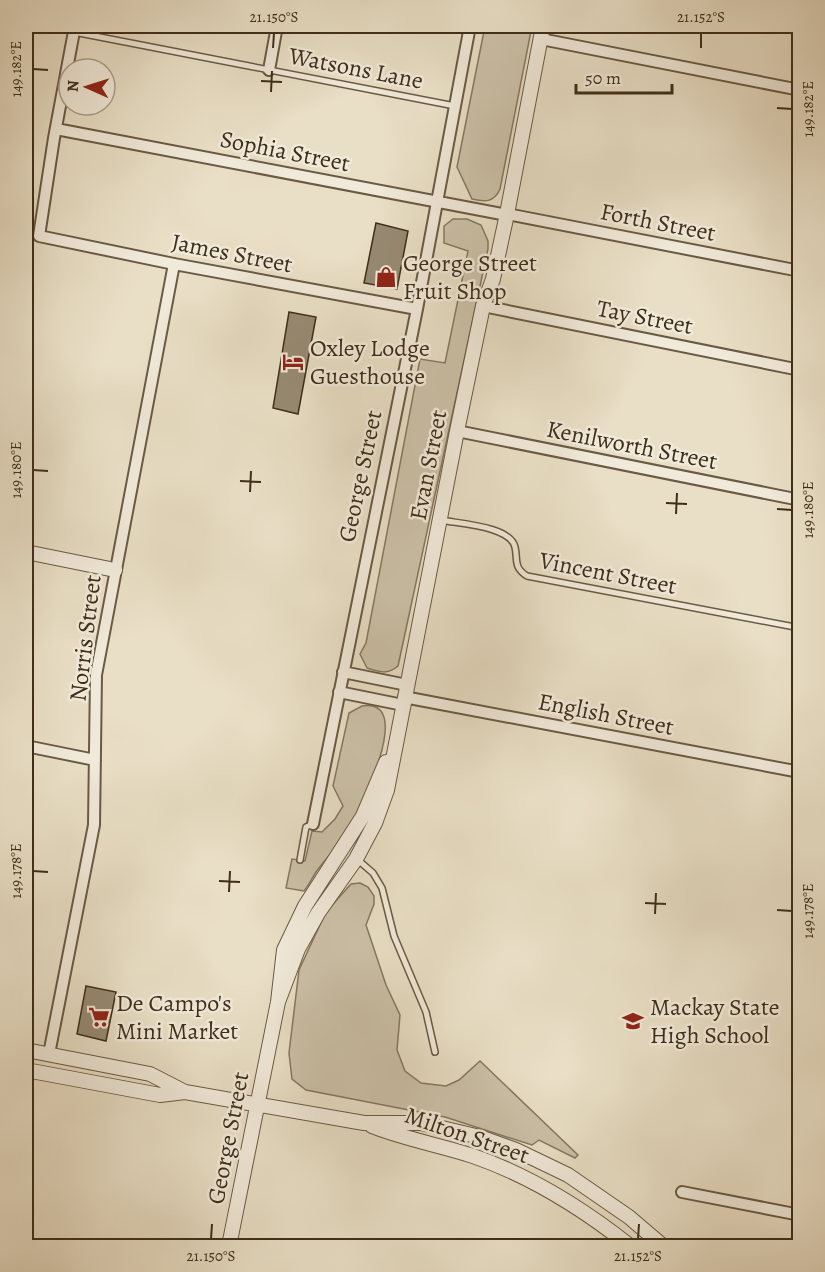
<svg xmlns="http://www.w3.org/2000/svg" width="825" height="1272" font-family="Alegreya,serif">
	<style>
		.green { fill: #ccc1a9; stroke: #857861; stroke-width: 1.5 }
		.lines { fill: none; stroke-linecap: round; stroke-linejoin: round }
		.stream { stroke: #82745d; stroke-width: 4 }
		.building { fill: #978a73; stroke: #3e2e19; stroke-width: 1.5 }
		.service-casing { stroke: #695a44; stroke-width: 8 }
		.minor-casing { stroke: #695a44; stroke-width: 14 }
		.tertiary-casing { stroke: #695a44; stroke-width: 16 }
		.service { stroke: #f1eada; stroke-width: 5 }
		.minor { stroke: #f1eada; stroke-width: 10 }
		.tertiary { stroke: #f1eada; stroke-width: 14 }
		.ticks { fill: none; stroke: #3e2e19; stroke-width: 2 }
		.labels { text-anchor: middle; stroke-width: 5; stroke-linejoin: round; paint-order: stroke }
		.street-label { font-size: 24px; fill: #3e2e19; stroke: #f1eada }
		.poi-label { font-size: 24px; fill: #3e2e19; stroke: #f1eada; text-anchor: start }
		.neatline { fill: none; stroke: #3e2e19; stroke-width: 2 }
		.ticks-label { font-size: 15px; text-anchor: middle; fill: #3e2e19 }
	</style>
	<rect width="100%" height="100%" fill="#e9dfc6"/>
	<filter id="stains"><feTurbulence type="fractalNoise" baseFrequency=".00333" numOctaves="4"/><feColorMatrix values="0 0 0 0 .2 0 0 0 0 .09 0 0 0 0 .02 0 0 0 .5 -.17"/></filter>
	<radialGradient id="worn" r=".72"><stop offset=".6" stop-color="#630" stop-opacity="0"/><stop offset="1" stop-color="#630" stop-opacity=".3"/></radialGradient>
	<path class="green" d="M485,26H532L500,189C494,203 484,202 472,199L457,167Z
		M453,219H467L481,225L488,241V249L398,666C388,675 379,672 367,668L360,654L366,643L420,359L445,363L468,251L444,243V226Z
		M362,706C418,698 357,815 345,835C337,848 325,859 316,872C312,878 309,885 304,891L286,888L292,859L305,861L312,831L322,832L335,819L343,806L333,786L349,713Z
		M360,883L368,887L374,896V904L366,925L386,985L400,1015L397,1050L405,1071L421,1083L446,1086L459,1080L480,1061L578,1155L575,1158L539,1140L532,1145L445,1117L306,1090L292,1079L289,1053L299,970L326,912L351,884Z"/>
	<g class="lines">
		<path class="stream" d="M574,1241L581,1246"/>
	</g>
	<path class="building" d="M376,223L408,231L397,289L364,283Z
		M289,312L316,317L298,414L273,408Z
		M86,986L116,992L106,1041L77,1034Z"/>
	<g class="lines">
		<defs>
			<path id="service" d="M74,32L455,106
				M441,520C460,524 510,526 515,547C518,560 513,567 527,576L800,628
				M300,860L306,827L313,824
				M358,860L373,873L382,888L394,936L426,1012L435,1052"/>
			<path id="minor" d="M75,26L54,138L39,236L174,264L417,309
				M541,39L800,90
				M269,70L277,26
				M56,129L507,215
				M507,214L800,271
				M483,306L800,370
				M457,431L800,500
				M343,672L407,685
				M339,692L403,705
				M404,697L800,772
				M26,746L95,760
				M313,824L417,309L470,26
				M49,1054L94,825L96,675L174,264
				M682,1192L800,1215"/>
			<path id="tertiary" d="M26,552L115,570
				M278,1002L298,949L318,913L356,859L375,823L387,790L457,431L483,306L493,279L507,214L543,26
				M26,1050L150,1074L185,1092
				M26,1070L160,1095L185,1092L364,1123H421L480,1137L516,1150L568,1175L629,1217L663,1246
				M372,1126C405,1139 439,1145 473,1156C531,1176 582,1208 630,1246
				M229,1246L278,1002L284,950L305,906L363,816L386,762"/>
		</defs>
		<use href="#service" class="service-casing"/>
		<use href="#minor" class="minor-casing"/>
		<use href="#tertiary" class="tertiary-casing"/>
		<use href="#service" class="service"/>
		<use href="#minor" class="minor"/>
		<use href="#tertiary" class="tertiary"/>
	</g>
	<path class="ticks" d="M273,48L274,33M701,48V33M33,69L48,70M261,81L282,82M271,92L272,71M777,108L792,109M33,470L48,471M240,481L261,482M250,492L251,471M666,503L687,504M777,509L792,510M676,514L677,493M33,871L48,872M219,881L240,882M229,892L230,871M645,903L666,904M777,910L792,911M655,914L656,893M211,1239L212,1224M638,1239L639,1224"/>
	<defs>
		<symbol id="shop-bare" viewBox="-9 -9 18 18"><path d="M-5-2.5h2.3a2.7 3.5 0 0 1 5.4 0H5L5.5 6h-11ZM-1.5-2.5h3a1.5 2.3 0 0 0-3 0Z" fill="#8f2418" stroke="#f1eada" stroke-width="2.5" paint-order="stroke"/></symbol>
		<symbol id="hotel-bare" viewBox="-9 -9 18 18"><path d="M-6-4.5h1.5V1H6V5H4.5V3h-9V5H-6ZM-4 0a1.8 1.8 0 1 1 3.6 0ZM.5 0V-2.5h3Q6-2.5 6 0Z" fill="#8f2418" stroke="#f1eada" stroke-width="2.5" paint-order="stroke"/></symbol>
		<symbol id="supermarket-bare" viewBox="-9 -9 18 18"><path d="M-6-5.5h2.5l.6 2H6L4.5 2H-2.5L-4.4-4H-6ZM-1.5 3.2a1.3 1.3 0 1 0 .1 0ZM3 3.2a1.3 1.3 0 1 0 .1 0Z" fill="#8f2418" stroke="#f1eada" stroke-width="2.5" paint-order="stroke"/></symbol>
		<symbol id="school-bare" viewBox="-9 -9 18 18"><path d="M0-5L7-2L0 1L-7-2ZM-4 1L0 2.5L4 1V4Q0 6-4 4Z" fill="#8f2418" stroke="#f1eada" stroke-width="2.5" paint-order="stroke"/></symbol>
	</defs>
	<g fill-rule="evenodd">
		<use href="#shop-bare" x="371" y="262" width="30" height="30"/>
		<use href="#hotel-bare" x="278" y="347" width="30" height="30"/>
		<use href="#supermarket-bare" x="84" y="1002" width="30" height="30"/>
		<use href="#school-bare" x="618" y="1006" width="30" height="30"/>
	</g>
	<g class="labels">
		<g class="street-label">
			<text transform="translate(356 68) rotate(11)" y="8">Watsons Lane</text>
			<text transform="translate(285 151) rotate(11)" y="8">Sophia Street</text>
			<text transform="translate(658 222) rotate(11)" y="8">Forth Street</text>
			<text transform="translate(232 253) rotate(11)" y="8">James Street</text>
			<text transform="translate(645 317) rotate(11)" y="8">Tay Street</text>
			<text transform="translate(632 445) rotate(11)" y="8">Kenilworth Street</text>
			<text transform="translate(428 465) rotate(-79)" y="8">Evan Street</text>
			<text transform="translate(360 476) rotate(-78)" y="8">George Street</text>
			<text transform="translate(608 573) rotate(11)" y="8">Vincent Street</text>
			<text transform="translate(85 638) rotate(-83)" y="8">Norris Street</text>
			<text transform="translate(606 714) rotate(11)" y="8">English Street</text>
			<text transform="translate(467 1135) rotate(19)" y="8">Milton Street</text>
			<text transform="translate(228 1138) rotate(-79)" y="8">George Street</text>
		</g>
		<g class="poi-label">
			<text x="403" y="271">George Street<tspan x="403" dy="28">Fruit Shop</tspan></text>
			<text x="310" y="356">Oxley Lodge<tspan x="310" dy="28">Guesthouse</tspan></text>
			<text x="116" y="1011">De Campo's<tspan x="116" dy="28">Mini Market</tspan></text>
			<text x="650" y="1015">Mackay State<tspan x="650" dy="28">High School</tspan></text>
		</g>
	</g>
	<rect width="825" height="1272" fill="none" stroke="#e9dfc6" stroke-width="66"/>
	<g transform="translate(87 87) rotate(273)"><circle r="28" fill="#f1eada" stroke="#a99f8d" stroke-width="1.5"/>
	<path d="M0-4.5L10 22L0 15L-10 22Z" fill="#8f2418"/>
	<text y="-9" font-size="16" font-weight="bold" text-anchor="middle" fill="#3e2e19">N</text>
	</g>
	<path d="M576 84v9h96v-9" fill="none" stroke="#3e2e19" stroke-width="3"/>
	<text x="585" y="84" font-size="18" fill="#3e2e19" stroke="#f1eada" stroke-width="4.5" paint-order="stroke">50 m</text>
	<rect x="33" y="33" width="759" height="1206" class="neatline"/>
	<g class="ticks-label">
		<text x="274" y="22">21.150°S</text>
		<text x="701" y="22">21.152°S</text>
		<text transform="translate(16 69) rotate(-90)" y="5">149.182°E</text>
		<text transform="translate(808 109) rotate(-90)" y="5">149.182°E</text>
		<text transform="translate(16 470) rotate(-90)" y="5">149.180°E</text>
		<text transform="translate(808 510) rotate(-90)" y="5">149.180°E</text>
		<text transform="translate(16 871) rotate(-90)" y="5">149.178°E</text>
		<text transform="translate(808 911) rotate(-90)" y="5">149.178°E</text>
		<text x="211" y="1261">21.150°S</text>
		<text x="638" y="1261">21.152°S</text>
	</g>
	<rect width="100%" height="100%" filter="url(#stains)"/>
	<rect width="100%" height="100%" fill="url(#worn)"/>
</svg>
